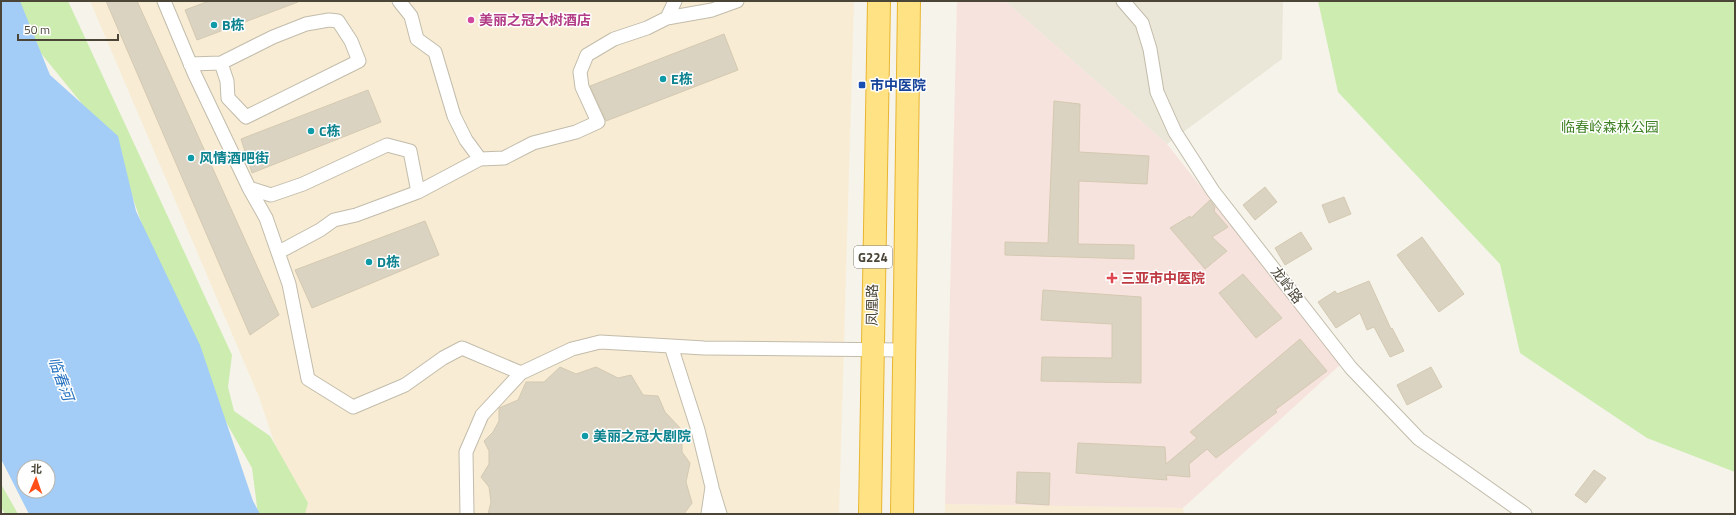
<svg xmlns="http://www.w3.org/2000/svg" width="1736" height="515" font-family="'Titillium Web','Noto Sans SC',sans-serif">
	<style>
		.residential { fill: #eae6d8 }
		.commercial { fill: #f8ecd4 }
		.medical { fill: #f7e3dd }
		.green { fill: #ccecb0 }
		.water { fill: #a3cdf6; fill-rule: evenodd }
		.building { fill: #dbd3c1; stroke: #d4c9b1 }
		.lines { fill: none; stroke-linecap: round; stroke-linejoin: round }
		.minor-casing { stroke: #c2bcab; stroke-width: 15 }
		.trunk-casing { stroke: #e9b531; stroke-width: 24 }
		.minor { stroke: #fff; stroke-width: 13 }
		.trunk { stroke: #ffe283; stroke-width: 22 }
		.hotel-dot { fill: #d1479c; stroke: #fff; stroke-width: 1.5 }
		.culture-dot { fill: #0f9aa8; stroke: #fff; stroke-width: 1.5 }
		.transit-dot { fill: #1a4fb4; stroke: #fff; stroke-width: 1.5 }
		.health-dot { fill: #e0444e; stroke: #fff; stroke-width: 1.5 }
		.labels { text-anchor: middle; stroke-width: 3; stroke-linejoin: round; paint-order: stroke }
		.shield { fill: #fff; stroke: #817d73; stroke-width: 1 }
		.shield-label { font-size: 13px; font-weight: bold; fill: #4b4537 }
		.hotel-label { font-size: 14px; font-weight: bold; fill: #b23c85; stroke: #fff; text-anchor: start }
		.culture-label { font-size: 14px; font-weight: bold; fill: #0d838f; stroke: #fff; text-anchor: start }
		.transit-label { font-size: 14px; font-weight: bold; fill: #164399; stroke: #fff; text-anchor: start }
		.park-label { font-size: 14px; fill: #408225; stroke: #fff }
		.health-label { font-size: 14px; font-weight: bold; fill: #be3a42; stroke: #fff; text-anchor: start }
		.street-label { font-size: 14px; fill: #4b4537; stroke: #fff }
		.water-label { font-size: 15px; font-style: italic; fill: #2772c0; stroke: #fff }
	</style>
	<rect width="100%" height="100%" fill="#f6f3ea"/>
	<path class="residential" d="M1005,1H1283L1282,59L1167,144Z"/>
	<path class="commercial" d="M90,1H854L839,514H298L259,397Z
		M945,504L1183,508L1184,514H945Z"/>
	<path class="medical" d="M957,1H1005L1167,144L1341,364L1183,508L945,504Z"/>
	<path class="green" d="M15,1H68L232,355L228,387L234,411L270,436L308,503L305,514H258L252,468L204,383L159,274L114,143L35,46Z
		M1318,1H1735V472L1647,438L1520,353L1500,264L1338,92Z
		M1,484L18,514H5L1,507Z"/>
	<path class="water" d="M1,1H20L50,75L118,136L136,211L200,345L253,501L260,514H29L1,459ZM24,467H48V491H24Z"/>
	<path class="building" d="M106,1H137L279,315L250,335Z
		M209,1H297L298,2L197,40L185,10Z
		M724,34L738,70L606,121L590,86Z
		M368,90L381,122L252,173L241,139Z
		M1054,101L1080,104L1079,152L1149,156L1147,184L1079,181L1078,244L1134,245V259L1005,255V242L1048,243Z
		M1265,187L1277,202L1255,220L1243,205Z
		M1344,197L1351,214L1329,223L1322,205Z
		M1210,200L1215,207L1214,211L1228,227L1212,237L1227,251L1205,269L1170,228L1190,216L1191,218Z
		M425,221L439,255L312,308L295,270Z
		M1301,232L1312,249L1285,265L1275,248Z
		M1422,237L1464,294L1439,312L1397,255Z
		M1243,274L1282,318L1256,338L1219,293Z
		M1369,281L1391,329L1392,328L1404,351L1390,357L1374,327L1367,330L1360,313L1336,328L1318,302L1335,291L1337,294Z
		M1043,290L1141,297V383L1041,381L1042,357L1112,358V324L1041,320Z
		M1300,339L1327,371L1275,410L1277,412L1216,458L1207,449L1189,464L1190,477L1166,475L1167,480L1076,473L1078,443L1165,447L1166,464L1197,438L1190,432Z
		M560,367L576,374L596,367L618,378L631,375L643,395L658,396L665,412L682,430V452L690,463L686,482L692,503L684,514H488L491,502L489,487L481,477L489,464V451L484,441L493,432L499,421V408L518,400L526,382H544Z
		M1431,367L1442,387L1407,405L1397,385Z
		M1594,470L1606,478L1586,503L1575,495Z
		M1017,472L1050,473L1049,505L1016,503Z"/>
	<g class="lines">
		<defs>
			<path id="minor" d="M164,1L195,75L249,188L266,218L289,284L308,379L353,407L405,385L443,358L462,348L521,373
				M1123,1L1142,23L1150,49L1157,92L1175,132L1213,191L1351,368L1419,439L1525,514
				M667,18L712,10L737,1
				M190,64L221,63L273,37L306,24L329,20L338,21L351,41L359,61L246,117L228,98L227,81L221,63
				M480,159L504,158L533,143L576,132L598,122L582,87L580,72L587,55L614,39L647,28L667,18L675,1
				M249,188L271,195L303,184L387,145L410,151L418,192
				M279,252L320,230L334,220L356,215L418,192L480,159L466,140L454,116L435,52L417,39L411,16L399,1
				M671,346L704,348L903,350
				M713,491L720,514
				M467,514L466,452L482,415L521,373L572,349L600,342L671,346L698,430L712,487L708,514"/>
			<path id="trunk" d="M870,514L879,1
				M902,514L909,1"/>
		</defs>
		<use href="#minor" class="minor-casing"/>
		<use href="#trunk" class="trunk-casing"/>
		<use href="#minor" class="minor"/>
		<use href="#trunk" class="trunk"/>
	</g>
	<circle class="hotel-dot" cx="471" cy="20" r="4"/>
	<g class="culture-dot">
		<circle cx="214" cy="25" r="4"/>
		<circle cx="663" cy="79" r="4"/>
		<circle cx="311" cy="131" r="4"/>
		<circle cx="191" cy="158" r="4"/>
		<circle cx="369" cy="262" r="4"/>
		<circle cx="585" cy="436" r="4"/>
	</g>
	<rect class="transit-dot" x="858" y="81" width="8" height="8" rx="2"/>
	<path class="health-dot" d="M1110 272h4v4h4v4h-4v4h-4v-4h-4v-4h4z"/>
	<g class="labels">
		<rect class="shield" x="854" y="246" width="38" height="22" rx="3"/>
		<g class="shield-label">
			<text x="873" y="262">G224</text>
		</g>
		<g class="hotel-label">
			<text x="479" y="25">美丽之冠大树酒店</text>
		</g>
		<g class="culture-label">
			<text x="222" y="30">B栋</text>
			<text x="671" y="84">E栋</text>
			<text x="319" y="136">C栋</text>
			<text x="199" y="163">风情酒吧街</text>
			<text x="377" y="267">D栋</text>
			<text x="593" y="441">美丽之冠大剧院</text>
		</g>
		<g class="transit-label">
			<text x="870" y="90">市中医院</text>
		</g>
		<g class="park-label">
			<text x="1610" y="132">临春岭森林公园</text>
		</g>
		<g class="health-label">
			<text x="1121" y="283">三亚市中医院</text>
		</g>
		<g class="street-label">
			<text transform="translate(1287 285) rotate(52)" y="5">龙岭路</text>
			<text transform="translate(872 305) rotate(-89)" y="5">凤凰路</text>
		</g>
		<g class="water-label">
			<text transform="translate(61 379) rotate(70)" y="5">临春河</text>
		</g>
	</g>
	<rect width="1736" height="515" fill="none" stroke="#4b4537" stroke-width="4"/>
	<g transform="translate(36 479) rotate(2)"><circle r="19" fill="#ffffff" stroke="#b7b5af"/>
	<path d="M0-3L7 15L0 10L-7 15Z" fill="#ff4e18"/>
	<text y="-6" font-size="11" font-weight="bold" text-anchor="middle" fill="#4b4537">北</text>
	</g>
	<path d="M18 34v6h100v-6" fill="none" stroke="#4b4537" stroke-width="2"/>
	<text x="24" y="34" font-size="12" fill="#4b4537" stroke="#ffffff" stroke-width="3" paint-order="stroke">50 m</text>
</svg>
